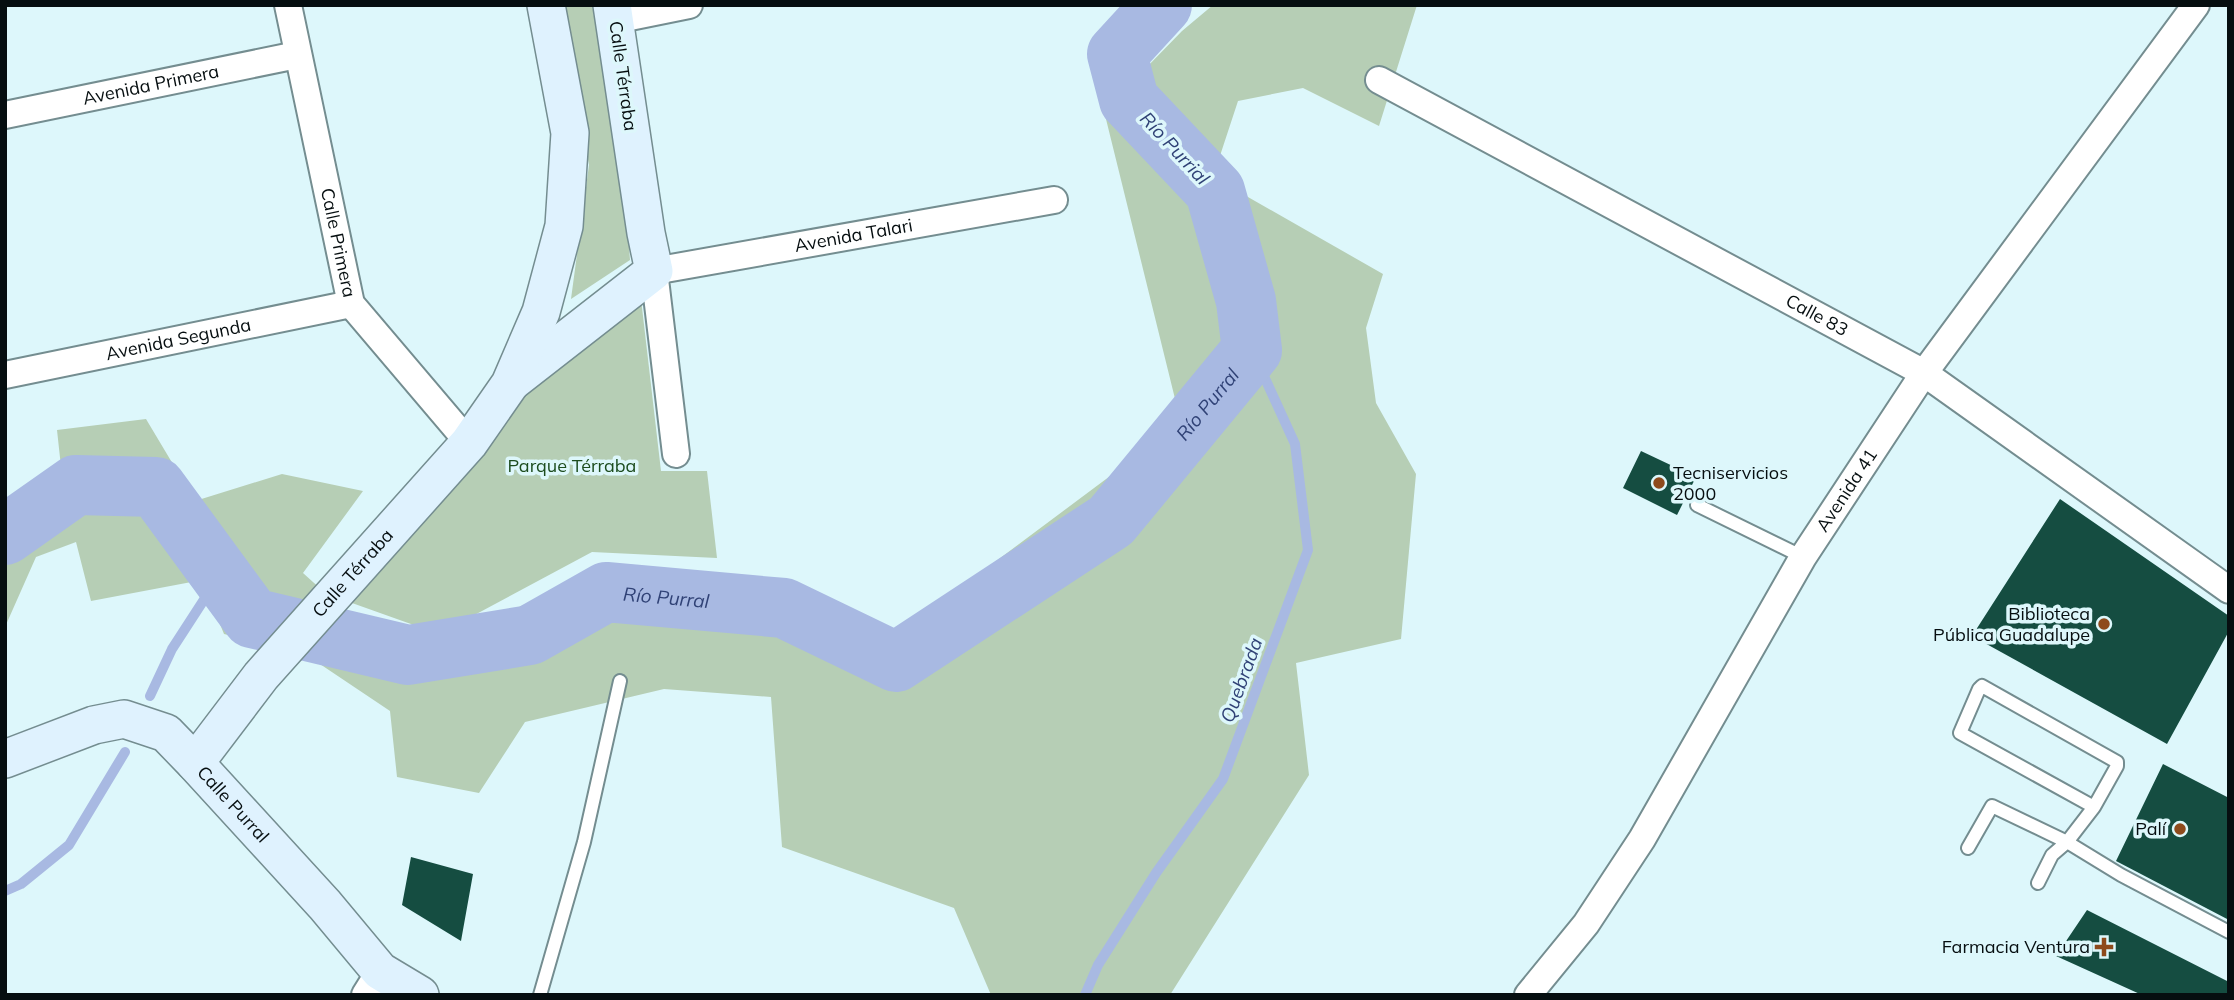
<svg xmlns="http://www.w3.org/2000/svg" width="2234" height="1000" font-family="Mulish,sans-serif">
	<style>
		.green { fill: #b6ceb5 }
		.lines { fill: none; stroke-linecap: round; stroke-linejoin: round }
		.stream { stroke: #a8b9e2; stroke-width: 10 }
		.river { stroke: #a8b9e2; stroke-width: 60 }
		.building { fill: #154d41 }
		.lane-casing { stroke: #748d90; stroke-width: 16 }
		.street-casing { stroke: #748d90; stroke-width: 30 }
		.secondary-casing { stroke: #748d90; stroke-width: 40 }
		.lane { stroke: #fff; stroke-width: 12 }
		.street { stroke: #fff; stroke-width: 26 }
		.secondary { stroke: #dff2fe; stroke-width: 37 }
		.poi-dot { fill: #8e4a1c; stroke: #ddf7fb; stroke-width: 2.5 }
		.labels { text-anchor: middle; stroke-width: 7; stroke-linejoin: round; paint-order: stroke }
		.street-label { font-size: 18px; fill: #060e10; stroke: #ddf7fb }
		.park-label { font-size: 18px; fill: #1c4c1e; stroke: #ddf7fb }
		.poi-label { font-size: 18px; fill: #060e10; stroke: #ddf7fb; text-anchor: end }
		.water-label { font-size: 19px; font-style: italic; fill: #304276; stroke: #ddf7fb }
	</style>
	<rect width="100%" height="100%" fill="#ddf7fb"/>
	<path class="green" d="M559,5H592L624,183L630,260L571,299L589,165Z
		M1213,5H1417L1379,126L1303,88L1238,101L1213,177L1383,274L1366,328L1376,403L1416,474L1401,639L1296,663L1309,775L1170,995H991L954,908L782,847L771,697L664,689L525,722L479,793L397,777L390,711L302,652L224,634L202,580L91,601L76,542L36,557L5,627V546L62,476L57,430L146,419L195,501L282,474L363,491L303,573L354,619L426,646L569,586L892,639L1181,423L1104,111L1182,31Z
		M641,299L661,471H707L717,558L592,552L439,634L352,603L511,405Z"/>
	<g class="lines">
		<path class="stream" d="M150,696L172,649L220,575
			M5,891L21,884L69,845L125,752
			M1085,995L1098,965L1156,873L1223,779L1308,550L1295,444L1252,350"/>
		<path class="river" id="s1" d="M5,535L76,485L156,487L252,618L408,655L530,635L606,592L784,608L896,662L1111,521L1252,350L1246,301L1215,191L1129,100L1117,54L1162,5"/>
	</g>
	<path class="building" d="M1641,451L1696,477L1677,515L1623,488Z
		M2060,499L2229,616V631L2167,744L1972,636Z
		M2163,764L2229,798V920L2116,861Z
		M411,857L473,874L461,941L402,905Z
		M2087,910L2229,982V995H2142L2056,956Z"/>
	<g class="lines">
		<defs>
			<path id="lane" d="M1697,505L1803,557
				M1982,686L2117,762V766L2094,807L1960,733L1979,689Z
				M2094,807L2067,842L2121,875L2229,932
				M1968,848L1992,806L2067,842L2052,855L2038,883
				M540,995L584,842L620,681"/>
			<g id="street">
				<path id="s2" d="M288,5L351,304L469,443"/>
				<path d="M615,20L689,5"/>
				<path id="s3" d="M1379,80L1924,373L2229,590"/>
				<path id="s4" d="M5,115L297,55"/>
				<path id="s5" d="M5,375L351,304"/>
				<path id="s6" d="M676,454L654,271L1054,200"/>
				<path d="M365,995L380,971"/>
				<path id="s7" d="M1528,995L1586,924L1642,839L1803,557L1924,373L2196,5"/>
			</g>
			<g id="secondary">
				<path d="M513,381L654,271L646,233L612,5"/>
				<path id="s8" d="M5,759L94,725L124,719L166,733L195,763L325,905L380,971L420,995"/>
				<path id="s9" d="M195,763L261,676L469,443L510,384L541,312L564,226L570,133L546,5"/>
			</g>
		</defs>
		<use href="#lane" class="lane-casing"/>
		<use href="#street" class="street-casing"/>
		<use href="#secondary" class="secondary-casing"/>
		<use href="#lane" class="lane"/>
		<use href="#street" class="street"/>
		<use href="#secondary" class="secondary"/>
	</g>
	<g class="poi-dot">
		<circle cx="1659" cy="483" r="7"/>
		<circle cx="2104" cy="624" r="7"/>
		<circle cx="2180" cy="829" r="7"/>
		<path d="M2100.5 936.5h7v7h7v7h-7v7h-7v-7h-7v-7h7z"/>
	</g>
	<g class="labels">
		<g class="street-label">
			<text transform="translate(623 76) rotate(82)" y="6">Calle Térraba</text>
			<text dy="6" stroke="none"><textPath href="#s4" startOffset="149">Avenida Primera</textPath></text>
			<text dy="6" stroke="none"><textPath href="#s6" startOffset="387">Avenida Talari</textPath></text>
			<text dy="6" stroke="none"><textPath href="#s2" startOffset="243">Calle Primera</textPath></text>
			<text dy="6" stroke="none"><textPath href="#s3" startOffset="497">Calle 83</textPath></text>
			<text dy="6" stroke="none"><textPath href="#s5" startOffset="177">Avenida Segunda</textPath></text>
			<text dy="6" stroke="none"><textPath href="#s7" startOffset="598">Avenida 41</textPath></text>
			<text dy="6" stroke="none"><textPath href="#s9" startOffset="247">Calle Térraba</textPath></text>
			<text dy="6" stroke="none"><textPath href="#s8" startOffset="268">Calle Purral</textPath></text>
		</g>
		<g class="park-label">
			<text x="572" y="472">Parque Térraba</text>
		</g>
		<g class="poi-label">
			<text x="1673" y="479" text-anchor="start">Tecniservicios<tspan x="1673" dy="21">2000</tspan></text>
			<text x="2090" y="620">Biblioteca<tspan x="2090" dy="21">Pública Guadalupe</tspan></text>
			<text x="2166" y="835">Palí</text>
			<text x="2090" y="953">Farmacia Ventura</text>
		</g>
		<g class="water-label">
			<text transform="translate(1175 148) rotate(47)" y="7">Río Purrial</text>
			<text dy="7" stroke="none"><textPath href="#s1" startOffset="1412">Río Purral</textPath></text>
			<text dy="7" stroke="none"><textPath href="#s1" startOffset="761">Río Purral</textPath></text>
			<text transform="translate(1241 680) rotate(-70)" y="7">Quebrada</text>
		</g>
	</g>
	<rect width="2234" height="1000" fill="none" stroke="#060e10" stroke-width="14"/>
</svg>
